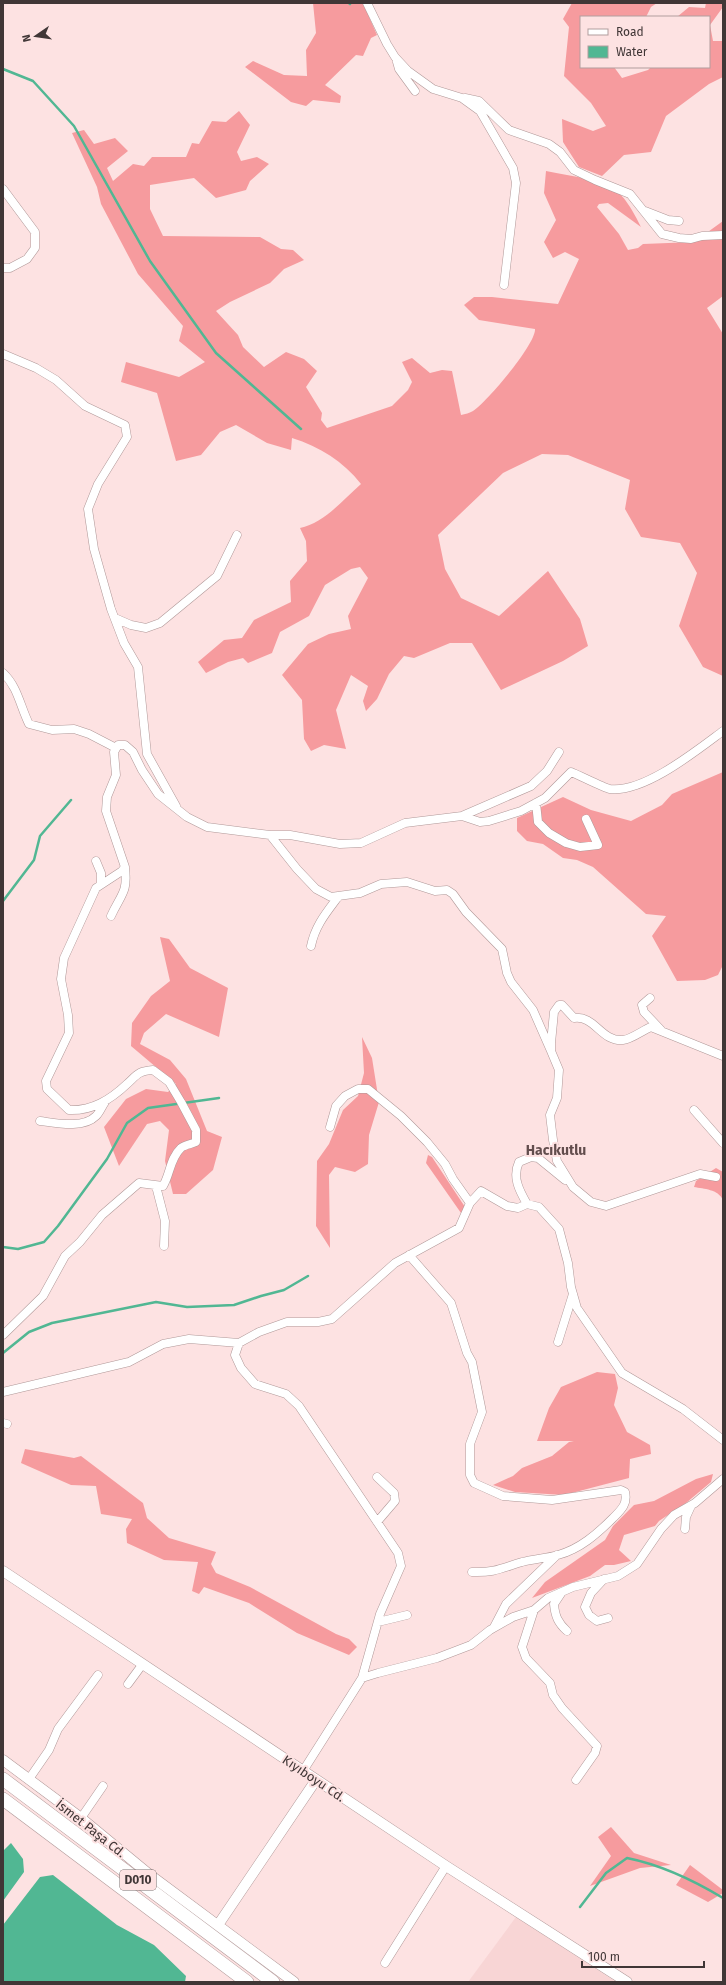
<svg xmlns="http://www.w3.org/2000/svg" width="726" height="1985" font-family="'Fira Sans',sans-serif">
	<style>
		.built { fill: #f8d5d5 }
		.forest { fill: #f69b9e }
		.water { fill: #51b793 }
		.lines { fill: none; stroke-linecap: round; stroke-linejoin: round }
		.stream { stroke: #51b793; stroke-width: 2.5 }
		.minor-casing { stroke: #b09898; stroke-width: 9 }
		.tertiary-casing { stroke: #b09898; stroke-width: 11 }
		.trunk-casing { stroke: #b09898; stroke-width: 14 }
		.minor { stroke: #fff; stroke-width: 8 }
		.tertiary { stroke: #fff; stroke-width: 10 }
		.trunk { stroke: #fff; stroke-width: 13 }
		.labels { text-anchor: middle; stroke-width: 4; stroke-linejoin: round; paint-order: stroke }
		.shield { fill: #fde2e2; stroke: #796a6a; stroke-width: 1 }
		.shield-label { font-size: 12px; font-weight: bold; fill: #403636 }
		.street-label { font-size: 13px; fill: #403636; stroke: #fde2e2 }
		.neighbourhood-label { font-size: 14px; font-weight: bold; fill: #624d4d; stroke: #fde2e2 }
	</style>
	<rect width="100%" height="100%" fill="#fde2e2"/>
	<path class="built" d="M516,1917L616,1982H468Z"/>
	<path class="forest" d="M313,3H363L377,35L371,38L363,56L356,55L325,85L341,96L340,103L313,100L306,106L291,102L245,67L253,61L284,75L307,76L306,50L316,33Z
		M572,3H657L651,7L646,17H581V67H614L622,78L648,70L651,67H709V17H677L689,7L705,8L706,3H723V7L710,25L713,41H723V77L709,84L666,116L651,152L624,155L602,176L579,167L563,142L562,119L593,131L606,126L591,103L564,76L569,27L563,19Z
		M239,111L250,125L237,152L241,161L257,157L269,164L250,181L246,190L216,198L194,178L150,185V209L163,236L260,237L281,249L293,250L304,260L284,269L270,283L230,302L216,311L238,335L243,347L264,367L286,352L304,359L317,371L306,387L322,413L321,420L327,428L392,406L408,390L412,382L402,362L412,358L430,373L442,370L452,371L461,415C465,414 470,413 473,411C487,402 536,344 535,329L479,320L464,305L474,297H492L558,304L579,259L565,252L553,258L544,242L556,220L544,193L546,171C566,175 590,178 609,186C624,193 634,213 641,227L608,203L599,204L597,207L619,234L628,250L638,248L643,244L694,242L723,221V296L707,308L723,334V676L703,667L679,626L697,573L680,543L641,537L625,509L630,480L568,455L542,454L503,473L438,535L445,569L461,598L499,616L548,571L580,619L588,646L563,661L501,690L472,643H450L414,658L404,656L389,674L377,699L366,711L363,701L368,686L351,675L336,710L346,749L324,745L311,751L304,739L302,700L282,675L308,644L329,634L351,629L348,616L368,578L360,567L351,569L325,585L309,616L280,632L272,653L248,663L243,658L228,662L206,673L198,662L224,640L242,638L254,620L291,602L290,581L307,561L306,541L300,528C324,523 343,500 361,484C343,461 320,447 292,438L291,450L267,443L236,425L220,432L201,455L176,461L157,393L121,382L126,362L179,377L205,362L179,341L183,326L138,274L101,204L97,187L72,133L84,130L94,144L115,138L128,151L107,168L113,181L133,164L144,166L152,157H186L192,143L199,144L212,121L226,122Z
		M723,772V965L718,975L705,980L677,981L652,936L666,916L646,914L593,867L577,860L563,858L543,844L527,841L517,831V818L563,797L591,810L631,821L662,805L672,794Z
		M160,937L169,939L190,968L228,988L219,1037L166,1014L144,1033L140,1044L170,1060L186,1079L207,1131L222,1137L213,1170L186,1194H173L165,1161L169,1130L160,1121L147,1124L119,1166L104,1127L126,1099L146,1089L168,1092L176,1084L131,1046L132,1023L151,996L170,981Z
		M362,1037L372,1058L379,1102L369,1135L368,1164L355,1172L335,1167L329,1175L330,1248L316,1226L317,1161L329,1144L343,1110L358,1096L364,1073Z
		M428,1155L432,1157L465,1207L461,1213L426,1163Z
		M716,1168L723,1172V1200C718,1189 704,1189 694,1187L696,1181Z
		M597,1372L615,1374L618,1388L614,1405L627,1432L650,1445L651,1454L630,1459L629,1478L564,1495L515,1492L493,1485L513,1476L522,1468L552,1456L569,1442L574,1441H537L549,1408L561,1387Z
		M25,1449L74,1458L81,1456L143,1503L147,1518L169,1538L216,1552L211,1564L216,1573L250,1587L336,1634L349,1639L357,1647L349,1655L297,1633L249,1603L204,1587L199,1594L192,1591L198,1562L164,1560L127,1543L126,1529L132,1519L101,1514L96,1486L71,1485L21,1463Z
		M713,1474L711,1482L686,1503L659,1521L655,1526L624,1535L619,1550L631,1561L614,1565H605L590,1576L532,1598L545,1582L605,1540L613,1526L634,1505L654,1501L696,1479Z
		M611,1827L634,1853L671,1865L640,1868L590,1886L611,1856L598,1837Z
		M690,1865L723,1890V1893L708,1902L676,1885Z"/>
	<path class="water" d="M11,1843L23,1859L24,1872L3,1901V1851Z
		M53,1875L117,1925L154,1945L186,1976L185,1982H3V1925L40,1877Z"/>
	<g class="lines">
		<path class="stream" d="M349,3L350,4
			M3,69L33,81L74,126L150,261L216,353L301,429
			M3,901L34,860L40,836L71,800
			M3,1247L18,1249L44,1242L58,1226L107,1159L127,1123L148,1108L219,1098
			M3,1353L29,1332L52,1323L156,1302L187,1307L234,1305L261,1296L284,1290L308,1276
			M580,1907L606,1873L627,1858C662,1865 693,1880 723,1898"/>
		<defs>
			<path id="minor" d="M367,3L387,44L395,57L408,71L433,89L462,98L480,111L513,168L516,183L504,285
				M397,62L399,69L415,91
				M465,98L479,101L509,130L549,144L560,152L574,170L595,180L630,194L662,234L679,238L691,239L702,236L723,235
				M3,189L35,232V248L27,259L10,268H3
				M645,211L668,220L679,221
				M3,354L36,368L56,380L85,406L125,425L127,437L98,484L88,509L94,549L111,609L124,643L138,667L147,754L176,806
				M115,618L131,625L146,628L160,623L217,576L237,535
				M3,673C18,687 20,706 29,724L52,730L74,729L89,734L116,748
				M536,803L538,822L549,833L566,843L580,847L598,845L586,819
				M462,816L531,786L547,771L559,752
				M270,835H290L340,844L361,843L405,823L462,816L480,822L489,821L521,811L545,798L571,772C579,775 604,788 610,789C644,793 696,751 723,731
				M96,861L101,873V884
				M111,916C121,894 128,893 125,868
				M311,946C315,926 326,913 338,897
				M650,998L642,1005L644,1012L661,1030
				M694,1110L723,1143
				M40,1121C56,1123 83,1129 96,1116C100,1112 102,1106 105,1102
				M330,1127L336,1106L345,1096L358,1089H368L401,1116L427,1142L445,1164L453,1179L470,1203
				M716,1177L700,1174L606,1206L591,1202L573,1187L557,1161L553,1140L550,1115L557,1098L559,1070L551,1051V1043L554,1012L559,1005H562L574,1018C595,1015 601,1042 623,1040C632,1039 643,1030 651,1027L723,1056
				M156,1186L165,1221L164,1246
				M527,1204C519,1190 512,1177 519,1162L531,1157L538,1158L565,1180
				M409,1255L451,1303L467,1353L472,1362L482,1412L470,1444V1475L474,1483L503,1496L552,1500L621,1490L625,1492C628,1504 621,1510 613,1518C597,1534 580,1549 558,1555C547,1558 534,1559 522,1562C502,1568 494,1573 472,1572
				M3,1335L43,1296L65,1256L80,1242L102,1215L139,1183L163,1186C170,1175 170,1158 181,1148C184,1145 192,1144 196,1142V1130L181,1102L169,1082L153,1070C138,1071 137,1075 127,1084C110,1100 92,1111 69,1110L47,1089L46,1081L69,1033L68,1015L61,979L64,958L96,888L122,871L125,867L106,811L107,797L116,775L114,752L118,745H125L133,752L142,770L158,794L187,817L207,827L270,835L297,869L316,889L331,897L360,893L381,884L407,882L435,891L447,890L453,894L466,912L502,949L507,973L511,982L533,1010L551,1051
				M558,1342L573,1294
				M239,1343L235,1355L241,1368L255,1384L286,1394L299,1406L398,1553L401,1566L380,1614L362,1678
				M3,1392L129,1362L163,1344L189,1339L239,1343L259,1332L287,1322H318L332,1319L395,1263L459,1228L470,1203L481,1191L507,1206L518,1208L527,1204L539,1207L559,1229L568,1263L571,1287L577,1308L622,1373L683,1409L723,1440
				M3,1423L7,1424
				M377,1522L395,1501L394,1493L377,1477
				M685,1529L686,1517L691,1506
				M604,1579L591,1593L585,1607L589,1615L597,1621L608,1618
				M562,1592L554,1604C555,1616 558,1623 567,1631
				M534,1610L522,1647L526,1658L550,1683L553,1695L562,1708L597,1746L595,1753L576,1780
				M378,1622L407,1615
				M494,1627L506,1604L557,1555
				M128,1684L142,1665
				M303,1771L362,1678L378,1673L437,1658L471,1645L490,1630L513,1617L534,1610L548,1598L573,1587L618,1576L637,1564L661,1529L674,1515L695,1503L723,1479
				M29,1779L49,1750L58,1729L98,1675
				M81,1818L103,1786
				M385,1963L446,1866"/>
			<path id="tertiary" d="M3,1571L446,1866L627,1982
				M3,1760L81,1818L150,1875L294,1982
				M218,1925L316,1780"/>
			<path id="trunk" d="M3,1779L273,1982
				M3,1799L247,1982"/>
		</defs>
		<use href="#minor" class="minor-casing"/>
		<use href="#tertiary" class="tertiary-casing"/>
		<use href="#trunk" class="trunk-casing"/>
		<use href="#minor" class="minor"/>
		<use href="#tertiary" class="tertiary"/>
		<use href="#trunk" class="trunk"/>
	</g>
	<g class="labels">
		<rect class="shield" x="120" y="1870" width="36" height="20" rx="3"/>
		<g class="shield-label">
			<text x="138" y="1884">D010</text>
		</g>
		<g class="street-label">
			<text transform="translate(314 1778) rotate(34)" y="5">Kıyıboyu Cd.</text>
			<text transform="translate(91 1828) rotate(38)" y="5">İsmet Paşa Cd.</text>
		</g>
		<g class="neighbourhood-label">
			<text x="556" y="1155">Hacıkutlu</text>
		</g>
	</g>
	<rect width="726" height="1985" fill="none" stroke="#403636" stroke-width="8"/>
	<rect x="580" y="16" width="130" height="52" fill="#fde2e2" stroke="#b19d9d"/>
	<rect x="588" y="29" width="20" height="6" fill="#ffffff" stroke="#b19d9d"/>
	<text x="616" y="36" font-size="12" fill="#403636">Road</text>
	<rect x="588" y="46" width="20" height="12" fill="#51b793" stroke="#b19d9d"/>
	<text x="616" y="56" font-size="12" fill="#403636">Water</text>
	<g transform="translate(36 36) rotate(257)" stroke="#fde2e2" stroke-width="3" paint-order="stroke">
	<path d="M0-3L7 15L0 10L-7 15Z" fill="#403636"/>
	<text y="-6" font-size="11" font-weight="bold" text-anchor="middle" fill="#403636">N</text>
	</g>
	<path d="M582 1961v6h122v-6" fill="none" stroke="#403636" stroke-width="2"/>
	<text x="588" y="1961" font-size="12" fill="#403636" stroke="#fde2e2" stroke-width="3" paint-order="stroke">100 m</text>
</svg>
